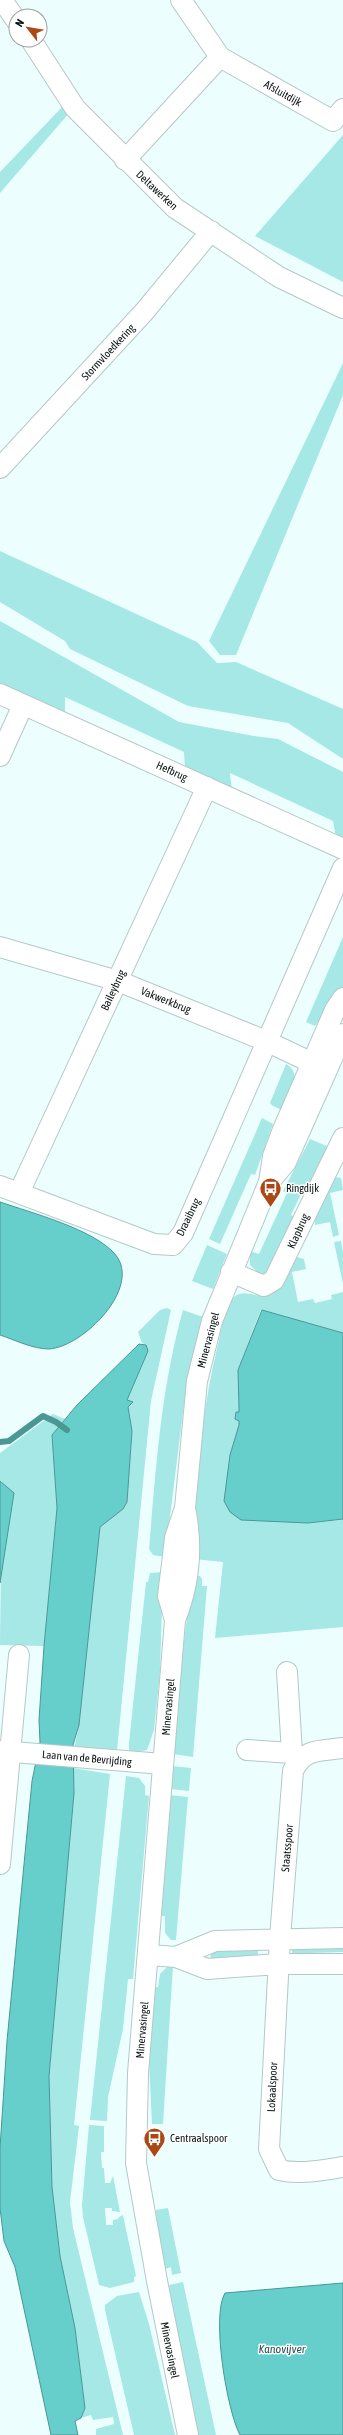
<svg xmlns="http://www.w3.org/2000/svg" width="343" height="2435" font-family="'Asap Condensed',sans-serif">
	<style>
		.green { fill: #a6e8e5 }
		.water { fill: #66cfcc; stroke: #4b9794 }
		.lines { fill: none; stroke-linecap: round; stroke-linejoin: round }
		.stream { stroke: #4b9794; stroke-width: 6 }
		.minor-casing { stroke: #b3c9c7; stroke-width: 22 }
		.minor { stroke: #fff; stroke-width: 20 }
		.labels { text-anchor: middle; stroke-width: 3; stroke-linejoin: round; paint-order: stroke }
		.street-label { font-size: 11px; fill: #0b1313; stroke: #fff }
		.poi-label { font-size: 11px; fill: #0b1313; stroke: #fff; text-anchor: start }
		.water-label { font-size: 12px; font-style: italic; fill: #235251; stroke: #fff }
	</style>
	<rect width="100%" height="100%" fill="#ecfffe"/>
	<path class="green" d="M64,105L70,112L0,193V172Z
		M343,135V282L255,236Z
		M343,363V395L236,655H220L209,641Z
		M0,551L197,642L217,663L236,662L343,709V759L288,723L188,706L70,649L65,641L0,602Z
		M0,621L179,722L254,736L278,739L343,772V841L336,838L333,821L230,773L232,791L185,769L184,752L65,697V714L0,687Z
		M343,937V987L315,1026L306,1022Z
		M286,1064C304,1073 289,1099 284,1111L273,1106L270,1103Z
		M262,1118L273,1124L255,1175L251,1174L220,1244L209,1239Z
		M310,1139L329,1147L308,1192L303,1190L291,1215L297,1218L270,1272L261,1275L250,1265V1251L259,1254L287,1193L283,1191Z
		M335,1177L341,1178L343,1190L330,1193L339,1235L333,1237L330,1222L315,1225V1219Z
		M341,1241L343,1252V1284L334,1242Z
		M207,1245L227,1254L213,1289L192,1281Z
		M297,1257L304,1259L306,1269L292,1272L298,1302L313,1299L315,1303L332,1299L331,1295L343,1292V1333L261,1310L238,1370L239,1409V1412L236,1413L235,1419L239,1420V1425L230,1455L308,1523L343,1519V1627L215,1638L223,1562L194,1559C195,1485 201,1412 219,1340C222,1327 224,1307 234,1297C245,1287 260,1301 272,1294C287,1286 286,1268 297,1257Z
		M167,1308L171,1310L151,1401L117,1751L74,1749L79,1725L100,1527L123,1509L127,1502L132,1431L128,1407L132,1402L127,1401L146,1345L142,1343L138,1332L160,1310Z
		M183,1310L203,1317L186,1388L165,1557L153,1555L149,1549C156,1468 161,1388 183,1310Z
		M53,1414L65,1419L52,1435L57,1508L44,1646L0,1645L2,1481H0V1453Z
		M163,1572L160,1672L154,1730L147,1750L132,1753L129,1751V1743L146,1582H148L150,1573Z
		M193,1575L200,1576L202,1579V1586H207L193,1757L173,1754L184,1640Z
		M172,1766L191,1768L189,1791L170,1789Z
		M73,1768L110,1774L74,2125L79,2126L70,2202L73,2228L123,2435H96V2429L114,2424L113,2417L93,2420L91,2415L81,2418L85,2408L75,2328L60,2256L52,2187L49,2076L74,1793Z
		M126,1776L139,1778L145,1786V1795L149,1796L133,1979H128L123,2029L108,2097L107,2121L90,2120Z
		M169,1795L188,1797L176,1940H171L165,1933V1916H160Z
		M258,1945V1961L210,1959L213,1946Z
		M343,1945V1952L311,1953L305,1960L292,1959V1946Z
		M173,1966L163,2124H152L148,2040L153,1987H158L160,1974L167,1967Z
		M89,2125L104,2126V2152H101L102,2168H104L105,2183H110L113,2176L120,2212L112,2211V2208H105L106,2225H113V2220L118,2219L119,2217L123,2215L136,2276L134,2277V2282L110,2288L99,2285L83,2217L82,2205Z
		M168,2208L181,2273L172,2275L171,2267L165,2269L158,2241L156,2210Z
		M183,2282L216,2435H198L174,2322L169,2285Z
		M139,2292L149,2324L175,2435H134L105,2310V2305L117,2296Z"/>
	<path class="water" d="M0,1202C32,1213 93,1229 115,1254C143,1287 83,1347 49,1349C33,1349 15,1340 0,1335Z
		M262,1310L343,1333V1519L308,1523L241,1520L230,1512L224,1501L230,1455L239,1425V1421L235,1419L236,1412H239V1409L238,1370Z
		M139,1344L146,1345L148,1351L127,1400L133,1402L128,1407L132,1431L127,1502L123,1509L100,1527L79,1725L73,1745L74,1793L49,2076L52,2187L60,2256L75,2328L85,2408L81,2418L75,2421L78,2435H51L15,2267L4,2241L0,2208V2148L7,2041L32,1781L40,1742L39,1720L44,1646L57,1508L52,1435L77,1405Z
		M0,1481L14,1493L0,1583Z
		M343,2283V2435H240C227,2411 211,2316 225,2293Z"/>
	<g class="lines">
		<path class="stream" d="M0,1442L9,1441L43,1416L56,1422L67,1430"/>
		<defs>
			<path id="minor" d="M2,0L16,20
				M181,0L220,57L333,121L343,109
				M31,40L75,108L175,208L279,277L343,308
				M125,160L220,57
				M0,468L144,312L211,231
				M0,694L343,849
				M0,756L23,705
				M0,947L118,981L266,1041L327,1070
				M270,1181L286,1162L343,1034
				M0,1186L154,1244L173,1245L183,1233L343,868
				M19,1193L207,787
				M231,1272L264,1286L274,1280L343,1138
				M185,1508C193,1547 190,1583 175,1620L138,2073L136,2163L157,2281L188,2435
				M175,1620L168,1596L172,1564L175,1538L185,1508L197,1381L212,1321L269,1182L273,1156L282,1132L335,1010L343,998
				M287,1672L292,1753
				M343,1748C321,1751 303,1748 293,1771L280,1938L269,2149L279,2170C300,2175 322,2170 343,2167
				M247,1750L292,1753L298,1759
				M0,1751L163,1764
				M0,1864L19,1655
				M149,1955L176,1957L207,1969L279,1964H343
				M176,1957L215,1941L343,1938"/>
		</defs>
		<use href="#minor" class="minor-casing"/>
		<use href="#minor" class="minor"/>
	</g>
	<defs>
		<symbol id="bus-pin" viewBox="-11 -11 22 30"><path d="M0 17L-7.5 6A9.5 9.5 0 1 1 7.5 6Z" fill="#ac4815" stroke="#fff"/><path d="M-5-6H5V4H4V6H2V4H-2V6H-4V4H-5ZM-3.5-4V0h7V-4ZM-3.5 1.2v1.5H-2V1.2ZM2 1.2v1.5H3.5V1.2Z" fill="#fff"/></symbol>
	</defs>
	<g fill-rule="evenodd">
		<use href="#bus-pin" x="258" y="1176" width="25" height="34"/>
		<use href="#bus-pin" x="142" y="2126" width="25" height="34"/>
	</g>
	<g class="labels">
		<g class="street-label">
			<text transform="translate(283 93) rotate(29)" y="4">Afsluitdijk</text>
			<text transform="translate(157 190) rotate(43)" y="4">Deltawerken</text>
			<text transform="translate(108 352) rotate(-47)" y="4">Stormvloedkering</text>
			<text transform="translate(172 771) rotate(24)" y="4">Hefbrug</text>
			<text transform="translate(113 990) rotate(-65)" y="4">Baileybrug</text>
			<text transform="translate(166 1000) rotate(22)" y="4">Vakwerkbrug</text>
			<text transform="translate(188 1217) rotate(-64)" y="4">Draaibrug</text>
			<text transform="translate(298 1231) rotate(-66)" y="4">Klapbrug</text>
			<text transform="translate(208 1340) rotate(-75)" y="4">Minervasingel</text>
			<text transform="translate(168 1707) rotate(-85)" y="4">Minervasingel</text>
			<text transform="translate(87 1758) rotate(5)" y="4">Laan van de Bevrijding</text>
			<text transform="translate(287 1848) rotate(-85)" y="4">Staatsspoor</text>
			<text transform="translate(142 2030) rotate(-85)" y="4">Minervasingel</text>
			<text transform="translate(272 2087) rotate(-87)" y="4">Lokaalspoor</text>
			<text transform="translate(170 2350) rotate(79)" y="4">Minervasingel</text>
		</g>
		<g class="poi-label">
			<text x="286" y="1192">Ringdijk</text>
			<text x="170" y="2142">Centraalspoor</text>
		</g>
		<g class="water-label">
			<text x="282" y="2353">Kanovijver</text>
		</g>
	</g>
	<g transform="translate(28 28) rotate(301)"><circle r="19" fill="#ffffff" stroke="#9da1a1"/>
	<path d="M0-3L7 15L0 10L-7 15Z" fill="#ac4815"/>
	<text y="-6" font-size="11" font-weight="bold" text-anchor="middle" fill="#0b1313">N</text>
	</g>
</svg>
